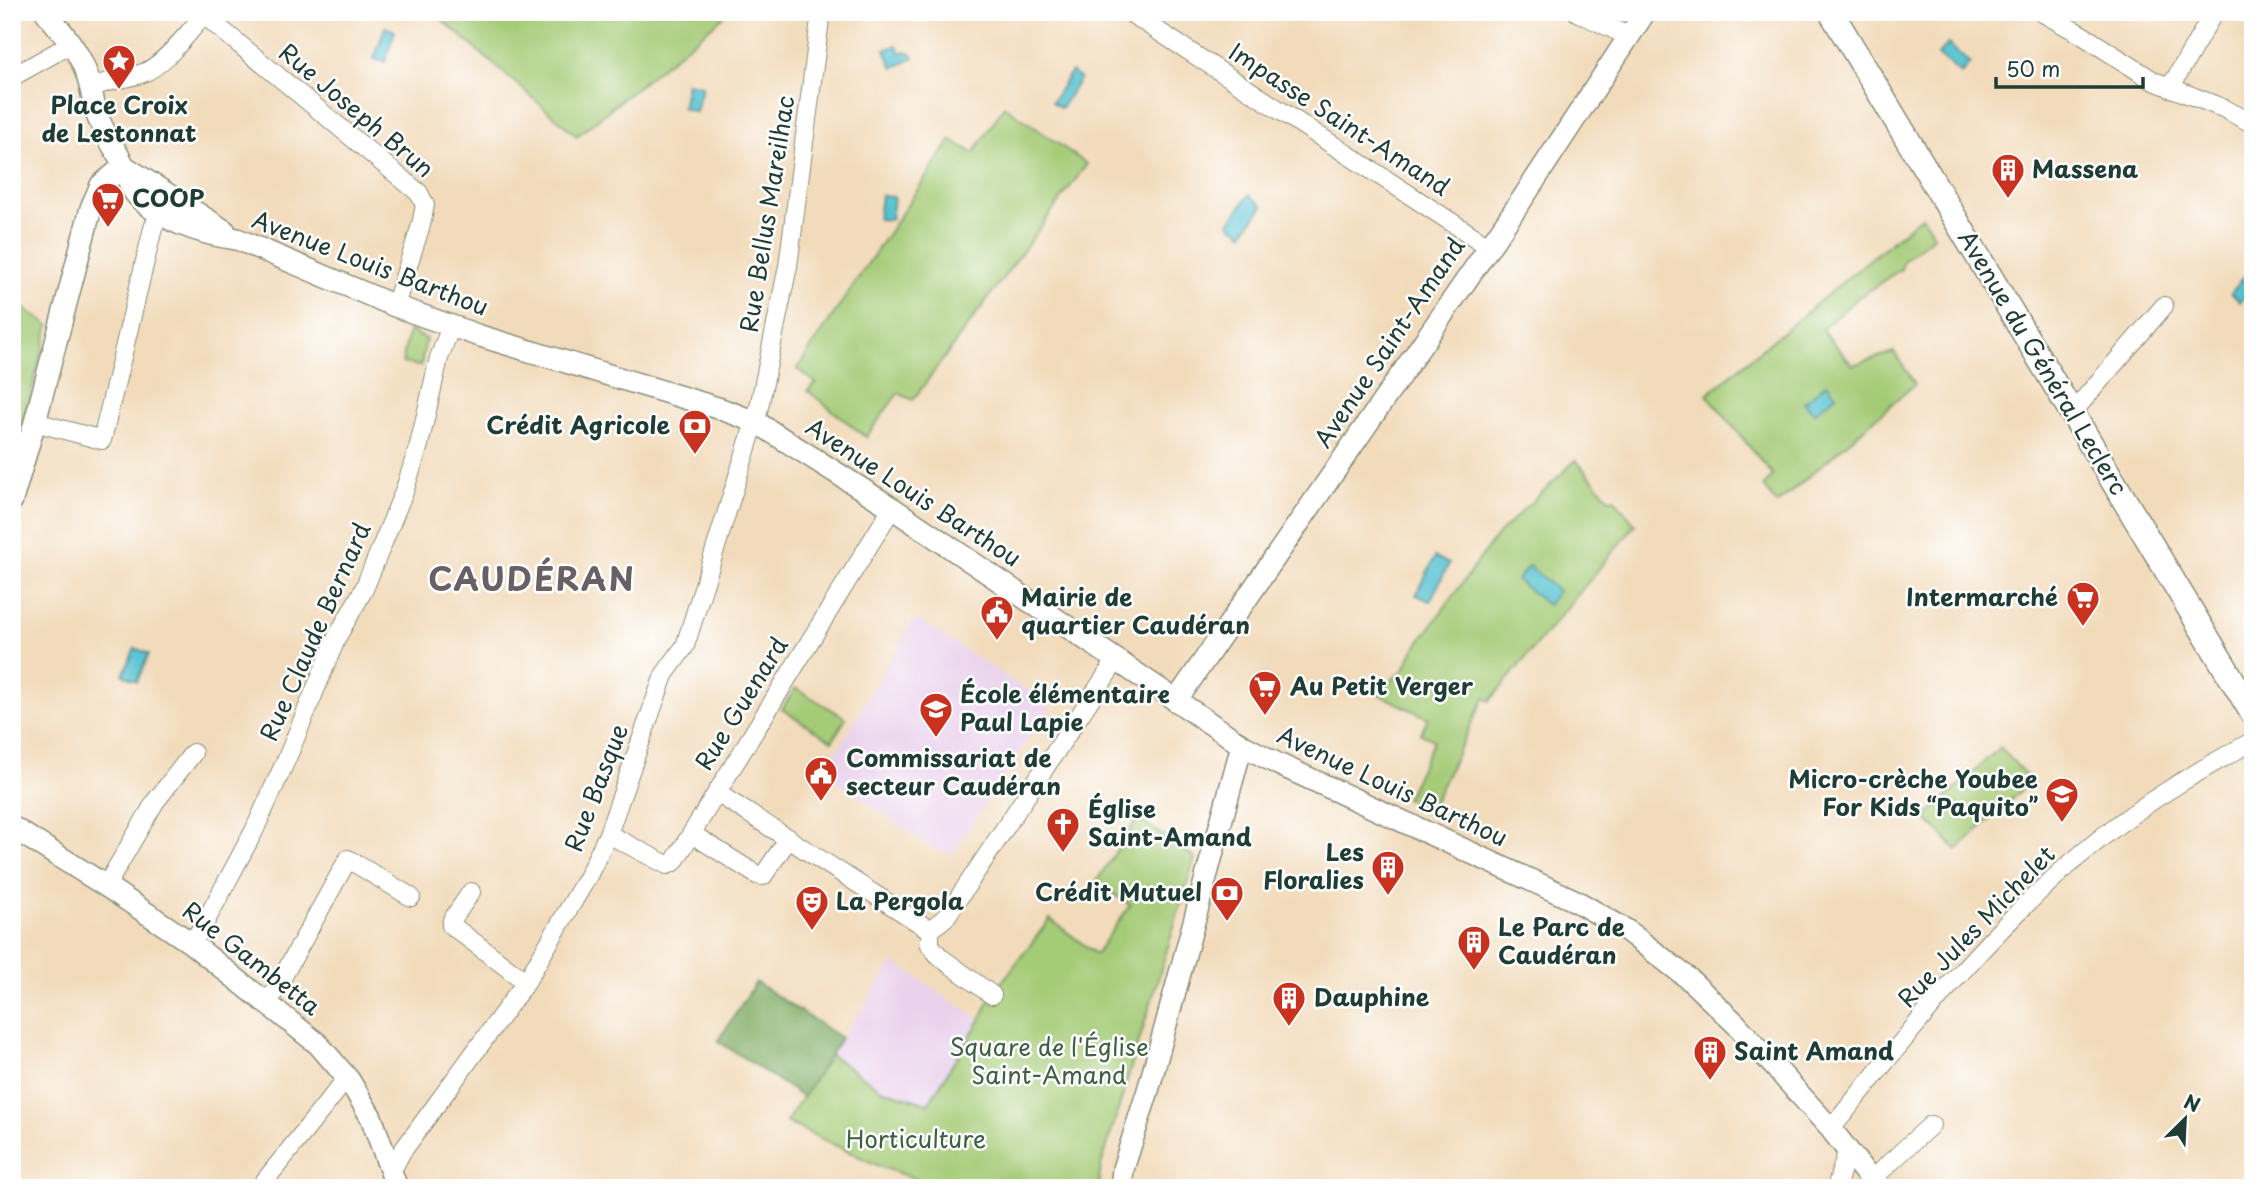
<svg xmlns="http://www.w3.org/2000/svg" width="2265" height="1200" font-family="'Playpen Sans',sans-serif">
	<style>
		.built { fill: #ead1ec }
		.green { fill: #a4cb76; stroke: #628455; stroke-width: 2 }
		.forest { fill: #83af67; stroke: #51764e; stroke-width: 2 }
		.water { fill: #57c2d1; stroke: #3b8082; stroke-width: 2 }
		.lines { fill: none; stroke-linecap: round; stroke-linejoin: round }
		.minor-casing { stroke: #888c78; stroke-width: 20 }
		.tertiary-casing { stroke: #888c78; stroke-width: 24 }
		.secondary-casing { stroke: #888c78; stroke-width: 27 }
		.minor { stroke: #fff; stroke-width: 18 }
		.tertiary { stroke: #fff; stroke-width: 21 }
		.secondary { stroke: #fff; stroke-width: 24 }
		.labels { text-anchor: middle; stroke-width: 5; stroke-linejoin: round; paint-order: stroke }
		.poi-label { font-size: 24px; font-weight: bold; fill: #1f3d34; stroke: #fff; text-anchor: start }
		.street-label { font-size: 24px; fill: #1f3d34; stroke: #fff }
		.park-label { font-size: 24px; fill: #406044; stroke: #fff }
		.district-label { font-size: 32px; font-weight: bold; letter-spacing: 2px; fill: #686064; stroke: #fff }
	</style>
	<rect width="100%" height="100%" fill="#fff"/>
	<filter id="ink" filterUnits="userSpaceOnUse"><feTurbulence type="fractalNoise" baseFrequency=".0143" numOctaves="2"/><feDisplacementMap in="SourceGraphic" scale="14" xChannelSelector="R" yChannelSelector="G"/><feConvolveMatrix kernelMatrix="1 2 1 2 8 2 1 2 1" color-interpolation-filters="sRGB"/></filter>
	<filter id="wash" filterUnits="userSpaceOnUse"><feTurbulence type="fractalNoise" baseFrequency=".00686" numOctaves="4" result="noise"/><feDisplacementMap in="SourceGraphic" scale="28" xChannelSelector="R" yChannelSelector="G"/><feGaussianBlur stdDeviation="1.57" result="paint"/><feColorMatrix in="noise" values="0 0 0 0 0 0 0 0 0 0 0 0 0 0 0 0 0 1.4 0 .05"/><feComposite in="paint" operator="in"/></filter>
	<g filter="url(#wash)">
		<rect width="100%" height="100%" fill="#f2dbbb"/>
		<path class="built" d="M915,618L1051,705L952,854L931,847L824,773Z
			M894,962L980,1020L928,1105L881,1089L830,1055Z"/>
		<path class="green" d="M433,12H729L577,136Z
			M1004,106L1087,164L913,400L898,393L866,437L808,391L816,383L797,369L951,140L974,153Z
			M1922,216L1934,236L1904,260L1901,269L1859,297L1822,329L1852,365L1894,352L1915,384L1777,504L1763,487L1773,475L1707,395Z
			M12,301L49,325L21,432L12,429Z
			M409,330L426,339L421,366L402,363Z
			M1576,460L1609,499L1614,498L1635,525L1490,701L1484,698L1430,810L1406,799L1434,740L1421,734L1428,718L1376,693L1403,671L1413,651L1498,534Z
			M795,688L846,718L832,741L782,709Z
			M2000,747L2031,781L1957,850L1925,817Z
			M1138,818L1195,858L1101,1166L1098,1188H940L879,1166L786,1122L830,1055L881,1089L928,1104L980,1020L992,995L1050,919L1096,954L1130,905L1096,882Z"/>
		<path class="forest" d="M756,982L841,1038L803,1097L718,1041Z"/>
		<path class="water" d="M385,27L395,31L385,62L374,59Z
			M1948,44L1970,63L1961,74L1938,55Z
			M897,45L901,53L906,51L912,54L914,58L893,68L885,50Z
			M1071,72L1080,78L1061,108L1052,102Z
			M687,83L702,86L696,112L682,108Z
			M881,195L894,197L891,220L878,219Z
			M1249,195L1263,206L1243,233L1229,223Z
			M2250,274L2253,276V286L2240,302L2231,293L2245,276Z
			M1827,383L1836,395L1814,413L1804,402Z
			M1435,557L1449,564L1430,601L1416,595Z
			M1529,566L1558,591L1547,605L1517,580Z
			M135,648L149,654L137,681L123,675Z"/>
	</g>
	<g filter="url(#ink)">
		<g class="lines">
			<defs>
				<path id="minor" d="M1129,12L1488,246
					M1577,12L1630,37
					M2041,12L2082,35L2154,81L2225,109L2253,124
					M204,15L419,193L425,205L421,225L395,306
					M12,77L71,44
					M91,88C108,80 126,79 143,73C163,66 192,29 206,12
					M2170,88L2214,12
					M2072,413L2164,306
					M35,422L102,440L153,228L158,217L162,215
					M717,793L930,930
					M608,834L667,865L674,862L892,508
					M692,834L757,875L763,876L789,838
					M106,886L155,802L193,753
					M471,892L452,920L451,925L526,982
					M930,930L946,917L1117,659
					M930,930V945L940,957L992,995
					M191,943L202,928L254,831L287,758L337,637L364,589L405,489L419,445L439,358L451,326
					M267,1005L348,859L411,897
					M1831,1129C1914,1026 1997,920 2101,838C2148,800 2200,770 2253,741
					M391,1172L401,1153L526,982L588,876L608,834L664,675L685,646L758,412L788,266L821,12
					M1870,1181L1931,1125
					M259,1188L347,1078
					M1836,1188L1848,1149"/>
				<path id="tertiary" d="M46,12C60,30 77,48 85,70C91,83 92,98 96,112C102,131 114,146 123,164C127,172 128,182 132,189C152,219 204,235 237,239L395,306L477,335L721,409L756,422L892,508L1242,745L1278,764L1576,901L1626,930L1689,979L1736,1024L1831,1129L1877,1188
					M124,166L225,231
					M12,500L35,422L91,208L101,185L124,166
					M1176,701L1523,198L1645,12
					M12,827L106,886L191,943L318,1044L349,1080L371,1117L397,1188
					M1121,1188L1123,1169L1149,1087L1242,745"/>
				<path id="secondary" d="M1831,12L2253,714"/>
			</defs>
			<use href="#minor" class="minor-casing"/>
			<use href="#tertiary" class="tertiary-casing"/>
			<use href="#secondary" class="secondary-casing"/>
			<use href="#minor" class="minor"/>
			<use href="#tertiary" class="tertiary"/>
			<use href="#secondary" class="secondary"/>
		</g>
	</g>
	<defs>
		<symbol id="sight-pin" viewBox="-11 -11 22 30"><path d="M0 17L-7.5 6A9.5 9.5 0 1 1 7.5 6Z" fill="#c8321e" stroke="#fff"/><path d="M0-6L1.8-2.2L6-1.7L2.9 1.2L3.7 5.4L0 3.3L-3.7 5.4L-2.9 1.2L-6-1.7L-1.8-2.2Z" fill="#fff"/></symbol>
		<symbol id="building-pin" viewBox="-11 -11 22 30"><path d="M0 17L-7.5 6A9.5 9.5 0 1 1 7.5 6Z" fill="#c8321e" stroke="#fff"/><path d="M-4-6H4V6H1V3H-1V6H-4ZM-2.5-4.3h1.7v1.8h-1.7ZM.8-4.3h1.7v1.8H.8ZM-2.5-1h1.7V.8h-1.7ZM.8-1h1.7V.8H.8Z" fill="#fff"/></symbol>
		<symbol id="supermarket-pin" viewBox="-11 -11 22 30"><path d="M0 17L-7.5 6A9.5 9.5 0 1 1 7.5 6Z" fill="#c8321e" stroke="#fff"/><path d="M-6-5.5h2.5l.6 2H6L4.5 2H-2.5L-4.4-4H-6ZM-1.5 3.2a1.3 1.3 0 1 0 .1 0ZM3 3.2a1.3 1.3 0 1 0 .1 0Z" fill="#fff"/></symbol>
		<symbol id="bank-pin" viewBox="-11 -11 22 30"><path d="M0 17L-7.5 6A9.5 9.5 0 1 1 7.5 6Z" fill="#c8321e" stroke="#fff"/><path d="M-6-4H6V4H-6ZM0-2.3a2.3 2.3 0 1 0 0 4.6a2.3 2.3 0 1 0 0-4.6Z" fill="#fff"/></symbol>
		<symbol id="civic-pin" viewBox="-11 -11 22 30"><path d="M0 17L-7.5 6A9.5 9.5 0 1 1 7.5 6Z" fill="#c8321e" stroke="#fff"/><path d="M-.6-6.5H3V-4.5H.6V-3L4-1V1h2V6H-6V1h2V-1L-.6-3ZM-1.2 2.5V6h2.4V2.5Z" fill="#fff"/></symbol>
		<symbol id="school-pin" viewBox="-11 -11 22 30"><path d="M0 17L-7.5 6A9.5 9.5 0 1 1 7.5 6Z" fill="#c8321e" stroke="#fff"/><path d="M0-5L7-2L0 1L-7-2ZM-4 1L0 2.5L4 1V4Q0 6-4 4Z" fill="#fff"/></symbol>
		<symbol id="church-pin" viewBox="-11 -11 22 30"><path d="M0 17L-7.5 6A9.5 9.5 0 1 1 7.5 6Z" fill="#c8321e" stroke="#fff"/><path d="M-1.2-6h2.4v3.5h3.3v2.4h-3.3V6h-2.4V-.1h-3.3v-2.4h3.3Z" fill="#fff"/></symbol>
		<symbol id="theatre-pin" viewBox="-11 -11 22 30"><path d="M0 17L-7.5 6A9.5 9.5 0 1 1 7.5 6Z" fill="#c8321e" stroke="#fff"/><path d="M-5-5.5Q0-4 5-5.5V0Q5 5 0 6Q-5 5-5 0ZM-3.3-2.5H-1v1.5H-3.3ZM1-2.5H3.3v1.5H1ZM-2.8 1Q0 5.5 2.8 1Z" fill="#fff"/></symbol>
	</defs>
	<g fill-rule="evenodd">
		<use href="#sight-pin" x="100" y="42" width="38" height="52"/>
		<use href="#building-pin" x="1989" y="151" width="38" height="52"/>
		<use href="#supermarket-pin" x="89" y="180" width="38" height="52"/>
		<use href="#bank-pin" x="676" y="407" width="38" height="52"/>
		<use href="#supermarket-pin" x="2064" y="579" width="38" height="52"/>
		<use href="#civic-pin" x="978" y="593" width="38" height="52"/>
		<use href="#supermarket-pin" x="1246" y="668" width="38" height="52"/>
		<use href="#school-pin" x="917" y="690" width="38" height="52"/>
		<use href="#civic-pin" x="802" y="754" width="38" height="52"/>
		<use href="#school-pin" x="2043" y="775" width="38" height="52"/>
		<use href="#church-pin" x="1044" y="805" width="38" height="52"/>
		<use href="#building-pin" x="1369" y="848" width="38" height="52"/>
		<use href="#bank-pin" x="1208" y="874" width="38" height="52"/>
		<use href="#theatre-pin" x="793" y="883" width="38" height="52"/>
		<use href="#building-pin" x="1455" y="923" width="38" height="52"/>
		<use href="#building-pin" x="1270" y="979" width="38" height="52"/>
		<use href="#building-pin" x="1691" y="1033" width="38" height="52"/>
	</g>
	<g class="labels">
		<g class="poi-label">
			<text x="119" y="114" text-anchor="middle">Place Croix<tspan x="119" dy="28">de Lestonnat</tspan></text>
			<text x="2032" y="178">Massena</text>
			<text x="132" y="207">COOP</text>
			<text x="670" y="434" text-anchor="end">Crédit Agricole</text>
			<text x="1021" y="606">Mairie de<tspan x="1021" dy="28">quartier Caudéran</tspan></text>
			<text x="2058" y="606" text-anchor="end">Intermarché</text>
			<text x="1290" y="695">Au Petit Verger</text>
			<text x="960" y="703">École élémentaire<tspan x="960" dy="28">Paul Lapie</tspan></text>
			<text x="846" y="767">Commissariat de<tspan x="846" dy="28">secteur Caudéran</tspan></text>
			<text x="2038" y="788" text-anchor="end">Micro-crèche Youbee<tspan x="2038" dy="28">For Kids “Paquito”</tspan></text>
			<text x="1088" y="818">Église<tspan x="1088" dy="28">Saint-Amand</tspan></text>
			<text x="1364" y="861" text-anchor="end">Les<tspan x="1364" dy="28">Floralies</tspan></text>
			<text x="1202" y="901" text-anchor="end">Crédit Mutuel</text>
			<text x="836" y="910">La Pergola</text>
			<text x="1498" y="936">Le Parc de<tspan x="1498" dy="28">Caudéran</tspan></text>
			<text x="1314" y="1006">Dauphine</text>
			<text x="1734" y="1060">Saint Amand</text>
		</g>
		<g class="street-label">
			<text transform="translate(356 111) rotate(40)" y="8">Rue Joseph Brun</text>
			<text transform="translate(1339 120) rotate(33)" y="8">Impasse Saint-Amand</text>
			<text transform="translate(768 214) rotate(-81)" y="8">Rue Bellus Mareilhac</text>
			<text transform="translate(370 264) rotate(21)" y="8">Avenue Louis Barthou</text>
			<text transform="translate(1390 343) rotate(-56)" y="8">Avenue Saint-Amand</text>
			<text transform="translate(2042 363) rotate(59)" y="8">Avenue du Général Leclerc</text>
			<text transform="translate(913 493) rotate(33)" y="8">Avenue Louis Barthou</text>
			<text transform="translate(316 632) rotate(-66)" y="8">Rue Claude Bernard</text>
			<text transform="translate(742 704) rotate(-58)" y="8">Rue Guenard</text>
			<text transform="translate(1392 787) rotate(25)" y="8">Avenue Louis Barthou</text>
			<text transform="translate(597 788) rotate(-69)" y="8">Rue Basque</text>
			<text transform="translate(1977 927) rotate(-46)" y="8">Rue Jules Michelet</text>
			<text transform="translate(251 959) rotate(38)" y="8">Rue Gambetta</text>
		</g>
		<g class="park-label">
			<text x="1049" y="1056">Square de l'Église<tspan x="1049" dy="28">Saint-Amand</tspan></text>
			<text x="916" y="1148">Horticulture</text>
		</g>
		<g class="district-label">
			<text x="532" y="591">CAUDÉRAN</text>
		</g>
	</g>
	<rect width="2265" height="1200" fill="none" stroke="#fff" stroke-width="42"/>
	<g transform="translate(2185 1119) rotate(24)" stroke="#ffffff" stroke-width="5" paint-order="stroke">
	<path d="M0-5L12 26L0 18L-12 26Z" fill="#1f3d34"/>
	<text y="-10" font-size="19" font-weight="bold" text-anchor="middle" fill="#1f3d34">N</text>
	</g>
	<path d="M1996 77v10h147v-10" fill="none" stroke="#1f3d34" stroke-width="3.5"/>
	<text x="2006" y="77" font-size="21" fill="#1f3d34" stroke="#ffffff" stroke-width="5" paint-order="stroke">50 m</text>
</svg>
